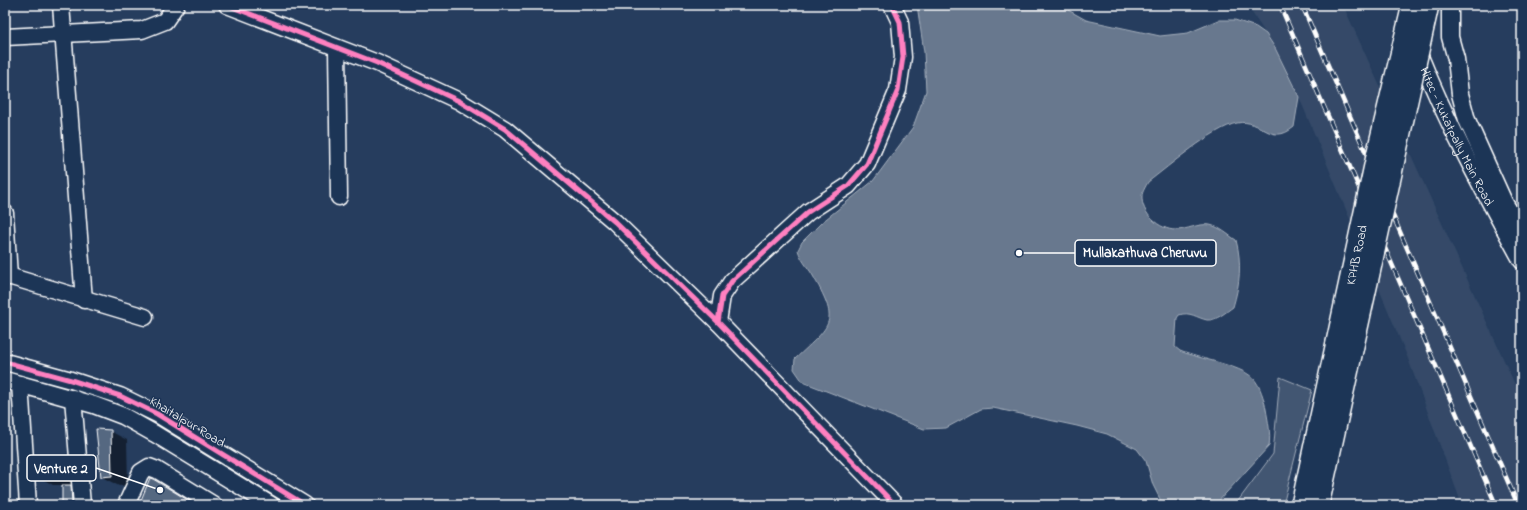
<svg xmlns="http://www.w3.org/2000/svg" width="1527" height="510" font-family="'Indie Flower',sans-serif">
	<style>
		.built { fill: #344a68 }
		.green { fill: #425672; stroke: #a0aab8 }
		.water { fill: #67788e; stroke: #a4aebb }
		.shadow { fill: #0007 }
		.building { fill: #556781; stroke: #fff }
		.lines { fill: none; stroke-linecap: round; stroke-linejoin: round }
		.minor-casing { stroke: #fff; stroke-width: 19 }
		.minor { stroke: #1d3557; stroke-width: 16 }
		.rail-casing { stroke: #fff; stroke-width: 4.5 }
		.rail { stroke: #1d3557; stroke-width: 3; stroke-dasharray: 9; stroke-linecap: butt }
		.major-bridge-casing { stroke: #fff; stroke-width: 24; stroke-linecap: butt }
		.major-bridge { stroke: #1d3557; stroke-width: 21 }
		.cycleway-casing { stroke: #1d3557; stroke-width: 8 }
		.cycleway { stroke: #ff80c0; stroke-width: 5 }
		.labels { text-anchor: middle; stroke-width: 3; stroke-linejoin: round; paint-order: stroke }
		.street-label { font-size: 13px; fill: #fff; stroke: #1d3557 }
		.leader { fill: none; stroke: #fff; stroke-width: 1.5 }
		.callout-dot { fill: #fff; stroke: #1d3557; stroke-width: 1.5 }
		.callout { fill: #1d3557; stroke: #fff; stroke-width: 1.5 }
		.callout-label { font-size: 14px; text-anchor: middle; font-weight: bold; fill: #fff }
	</style>
	<rect width="100%" height="100%" fill="#263d5e"/>
	<filter id="ink" filterUnits="userSpaceOnUse"><feTurbulence type="fractalNoise" baseFrequency=".025" numOctaves="2"/><feDisplacementMap in="SourceGraphic" scale="8" xChannelSelector="R" yChannelSelector="G"/><feConvolveMatrix kernelMatrix="1 2 1 2 8 2 1 2 1" color-interpolation-filters="sRGB"/></filter>
	<g filter="url(#ink)">
		<path class="built" d="M1247,5H1343L1522,400V505H1462L1407,356L1299,97L1275,48Z"/>
		<path class="green" d="M1280,377L1312,390L1283,505H1235L1273,454Z"/>
		<path class="water" d="M917,5H1063L1068,10L1086,20L1160,36L1188,33L1219,20H1235L1256,27L1266,34L1275,48L1299,97L1294,127C1270,147 1262,118 1237,123C1213,128 1169,166 1148,182C1146,186 1142,192 1142,196C1141,213 1159,230 1176,230C1187,230 1198,223 1210,225C1220,227 1228,235 1236,240C1242,263 1240,284 1233,307C1226,312 1216,321 1207,320C1197,318 1190,311 1179,315L1177,318L1175,347L1180,351C1199,359 1240,365 1253,378C1260,385 1264,399 1266,409C1268,421 1271,433 1269,446L1215,505H1163L1153,485L1146,461L1137,449L1107,434L1077,426L993,408L981,409L946,428L924,429L803,382L794,369L795,359C833,323 840,323 812,274C807,266 801,260 798,250L802,242L821,223L873,181L913,127L926,91L924,52Z"/>
		<path class="shadow" d="M110,431L127,440L128,485L119,486L102,477Z
			M57,458L74,468L76,484L68,485L87,496L88,505H66L63,503V485H53L37,476Z
			M5,501L12,505H5Z"/>
		<path class="building" d="M96,429L111,430L112,476L101,477Z
			M150,478L153,479L196,505H139Z
			M62,485H71L72,505L62,504Z"/>
		<g class="lines">
			<defs>
				<g id="minor">
					<path d="M61,5L84,300"/>
					<path d="M227,5L377,63L459,101L505,129L615,222L718,322L895,505"/>
					<path d="M1450,5V37L1456,59L1460,94L1467,120L1504,202L1522,232"/>
					<path d="M5,37L142,30L165,21L176,5"/>
					<path d="M337,48L339,197"/>
					<path id="s1" d="M1417,49C1446,122 1484,192 1522,261"/>
					<path d="M5,213L9,277"/>
					<path d="M5,275L145,317"/>
					<path d="M718,322L722,296L732,281L808,212L848,186L867,164L898,90L903,57L900,22L892,5"/>
					<path d="M5,362L71,380L120,396L157,414L305,505"/>
					<path d="M5,380L94,405L123,416L155,434L271,505"/>
					<path d="M20,384L28,505"/>
					<path d="M73,398L82,505"/>
					<path d="M126,505L141,472L149,467L157,470L214,505"/>
				</g>
			</defs>
			<use href="#minor" class="minor-casing"/>
			<use href="#minor" class="minor"/>
			<defs>
				<path id="rail" d="M1280,5L1496,505
					M1302,5L1518,505"/>
			</defs>
			<use href="#rail" class="rail-casing"/>
			<use href="#rail" class="rail"/>
			<defs>
				<g id="major-bridge">
					<path id="s2" d="M1302,505L1379,147L1413,5"/>
					<path d="M1318,505L1428,5"/>
				</g>
			</defs>
			<use href="#major-bridge" class="major-bridge-casing"/>
			<use href="#major-bridge" class="major-bridge"/>
			<defs>
				<path id="cycleway" d="M227,5L377,63L459,101L505,129L615,222L718,322L895,505
					M718,322L722,296L732,281L808,212L848,186L867,164L898,90L903,57L900,22L892,5
					M5,362L71,380L120,396L157,414L305,505"/>
			</defs>
			<use href="#cycleway" class="cycleway-casing"/>
			<use href="#cycleway" class="cycleway"/>
		</g>
	</g>
	<g class="labels">
		<g class="street-label">
			<text dy="5" stroke="none"><textPath href="#s1" startOffset="96">Hitec - Kukatpally Main Road</textPath></text>
			<text dy="5" stroke="none"><textPath href="#s2" startOffset="256">KPHB Road</textPath></text>
			<text transform="translate(188 421) rotate(31)" y="5">Khaitalpur Road</text>
		</g>
	</g>
	<path class="leader" d="M1019 253L1075 253M160 490L96 468"/>
	<g class="callout-dot">
		<circle cx="1019" cy="253" r="4"/>
		<circle cx="160" cy="490" r="4"/>
	</g>
	<g class="callout">
		<rect x="1075" y="240" width="141" height="26" rx="4"/>
		<rect x="27" y="455" width="69" height="26" rx="4"/>
	</g>
	<g class="callout-label">
		<text x="1145" y="257">Mullakathuva Cheruvu</text>
		<text x="61" y="473">Venture 2</text>
	</g>
	<rect width="1527" height="510" fill="none" stroke="#1d3557" stroke-width="20"/>
	<rect x="10" y="10" width="1507" height="490" fill="none" stroke="#fff" stroke-width="1.5" filter="url(#ink)"/>
</svg>
